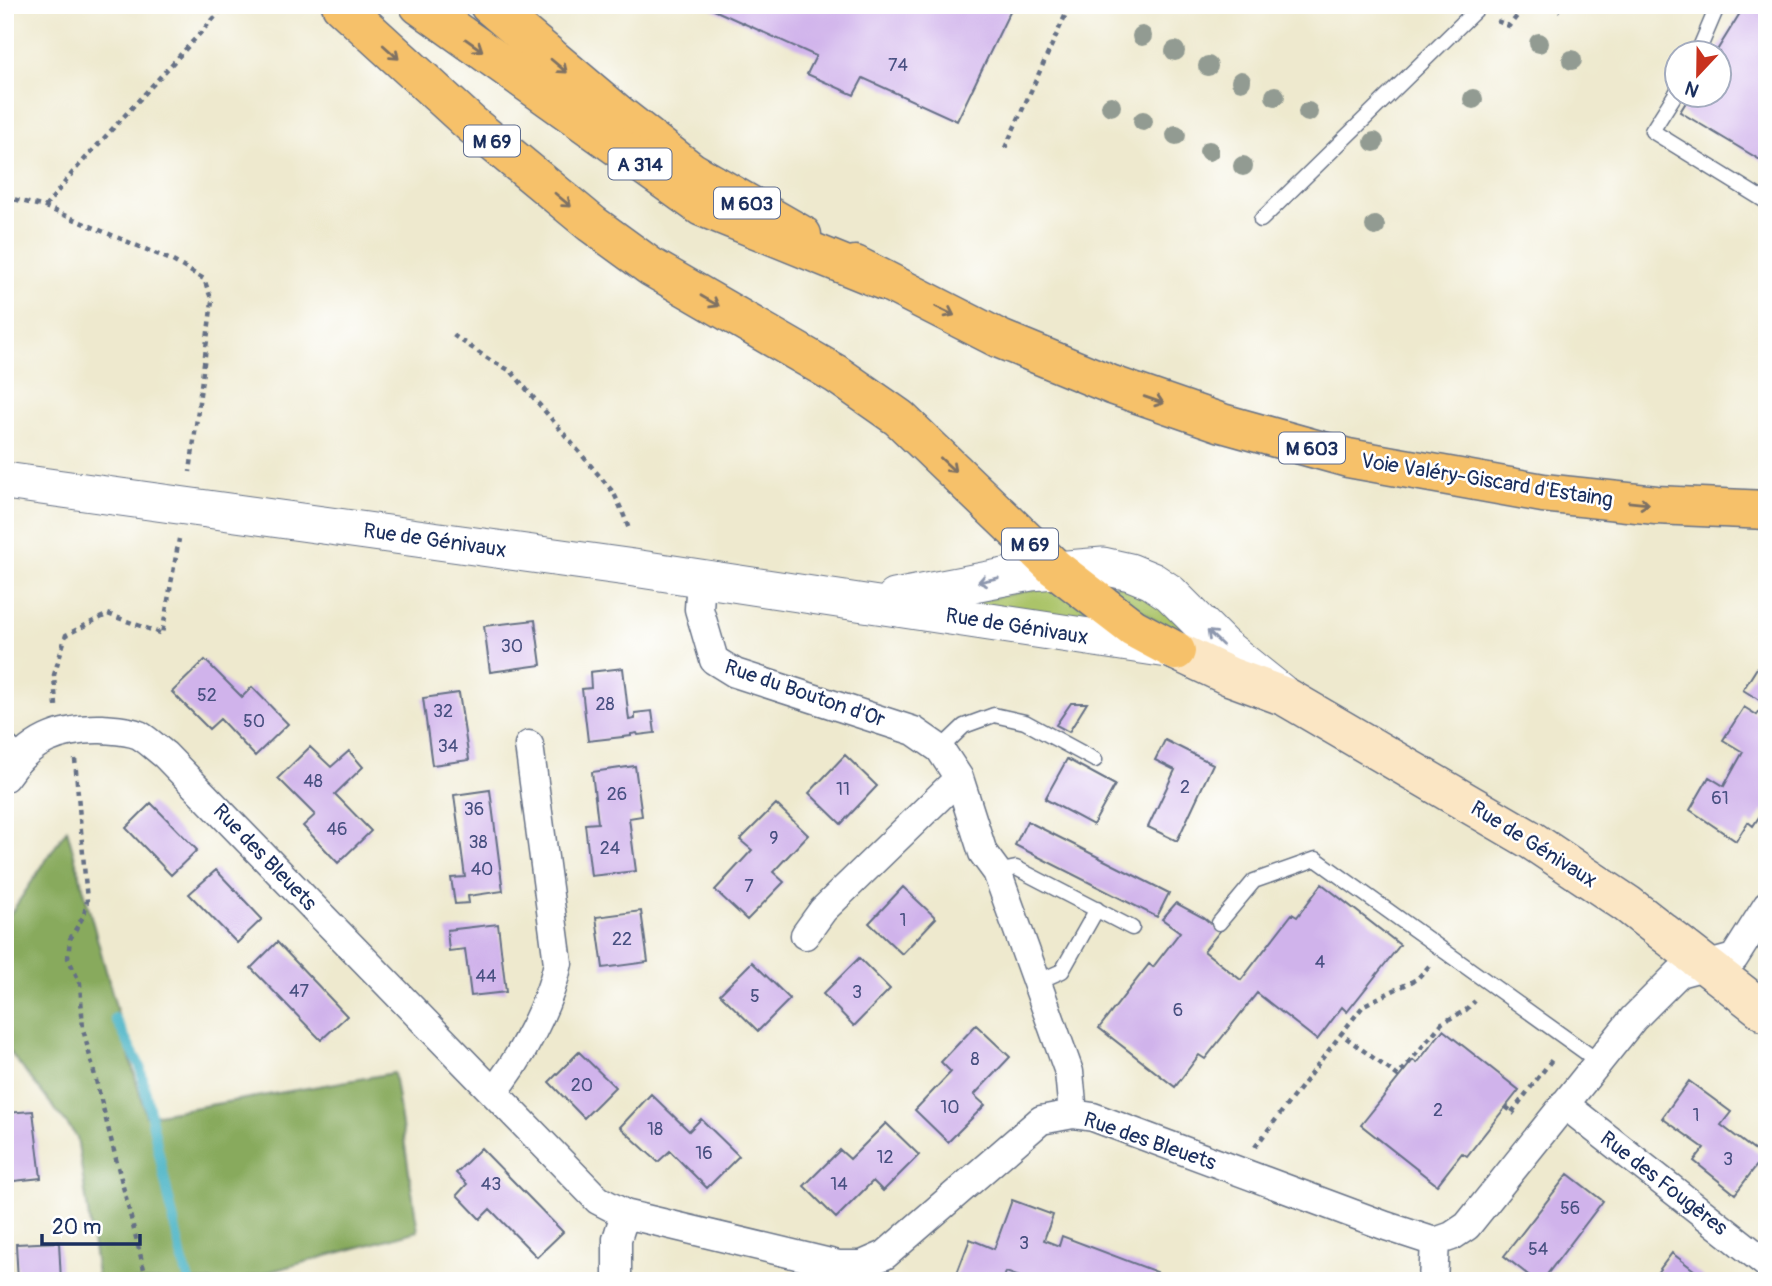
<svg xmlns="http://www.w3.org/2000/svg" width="1772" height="1286" font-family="Pangolin,sans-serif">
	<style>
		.green { fill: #abc469; stroke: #637a64; stroke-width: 2 }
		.forest { fill: #88aa5d; stroke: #526c5e; stroke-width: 2 }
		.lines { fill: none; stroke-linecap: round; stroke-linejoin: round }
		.stream { stroke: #48b3c5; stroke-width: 10 }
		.building { fill: #d0b3eb }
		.service-casing { stroke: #657085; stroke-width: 17 }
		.minor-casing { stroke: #657085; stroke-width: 31 }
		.tertiary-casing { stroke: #657085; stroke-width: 39 }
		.secondary-casing { stroke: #657085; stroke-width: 41 }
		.trunk-casing { stroke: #657085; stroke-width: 41 }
		.motorway-casing { stroke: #657085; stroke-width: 41 }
		.path { stroke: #657085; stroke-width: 4.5; stroke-dasharray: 5 5; stroke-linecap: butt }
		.service { stroke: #fff; stroke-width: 14 }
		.minor { stroke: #fff; stroke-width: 28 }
		.tertiary { stroke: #fff; stroke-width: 37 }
		.secondary { stroke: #fbe6c4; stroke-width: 38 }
		.trunk { stroke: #f6c16b; stroke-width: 38 }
		.motorway { stroke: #f6c16b; stroke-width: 38 }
		.tree { fill: #929b92 }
		.oneway { stroke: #7e7164 }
		.oneway2 { stroke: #8d97ae }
		.labels { text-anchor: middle; stroke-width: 5; stroke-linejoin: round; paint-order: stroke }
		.number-label { font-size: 18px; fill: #485081 }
		.shield { fill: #fff; stroke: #5f6d8e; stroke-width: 2 }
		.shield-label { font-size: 19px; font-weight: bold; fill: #1b2f5e }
		.street-label { font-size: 21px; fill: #1b2f5e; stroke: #fff }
	</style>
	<rect width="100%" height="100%" fill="#fff"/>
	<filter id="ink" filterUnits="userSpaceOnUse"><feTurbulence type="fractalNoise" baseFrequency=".0143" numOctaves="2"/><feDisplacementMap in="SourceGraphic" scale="14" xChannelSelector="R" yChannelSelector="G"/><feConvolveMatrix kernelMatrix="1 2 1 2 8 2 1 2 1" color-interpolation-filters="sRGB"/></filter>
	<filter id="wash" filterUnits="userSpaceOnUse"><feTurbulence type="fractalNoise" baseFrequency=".00686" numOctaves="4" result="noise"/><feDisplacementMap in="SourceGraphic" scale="28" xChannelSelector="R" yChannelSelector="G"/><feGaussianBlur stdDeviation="1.57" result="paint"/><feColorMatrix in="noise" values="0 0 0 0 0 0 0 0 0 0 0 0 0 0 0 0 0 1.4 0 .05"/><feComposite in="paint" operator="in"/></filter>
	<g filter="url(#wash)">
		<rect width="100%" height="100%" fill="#eee9ce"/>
		<path class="green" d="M1104,584L1135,587L1212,647L1183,641Z
			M1045,587L1060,589L1090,611V620L962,604Z"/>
		<path class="forest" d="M67,829L146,1116L394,1073L418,1231L236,1281H98L77,1137L5,1046V922Z"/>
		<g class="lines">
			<path class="stream" d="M115,1018L140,1066L182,1259L189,1281"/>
		</g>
		<g id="blocks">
			<path class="building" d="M703,5H1013L957,121L863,78L854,95L807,74L816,56Z
				M1745,5H1767V164L1680,112L1691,94H1720V52H1716Z
				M5,7L14,8L7,82H5Z
				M535,620L541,665L490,672L484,626Z
				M205,660L242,697L252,687L288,724L255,756L220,719L209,729L172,692Z
				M1762,660L1767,664V814L1763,811L1753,826L1748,822L1736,841L1690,810L1709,777L1724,786L1743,752L1723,740L1744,707L1757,715L1764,703L1743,690Z
				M623,668L629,720L635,719V713L652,711L655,733L638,735L637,733L631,734V736L588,741L582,689L591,688L590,672Z
				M459,693L469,760L432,765L423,698Z
				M1071,703H1087L1069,732L1056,725Z
				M1165,740L1213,764L1177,841L1148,827L1175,770L1155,760Z
				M310,747L331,767L349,751L363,767L335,794L371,831L338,863L303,826L315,815L278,778Z
				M845,755L877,786L841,824L809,793Z
				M1067,759L1115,785L1093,825L1045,799Z
				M635,766L642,816L629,818L636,871L591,876L585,824L598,823L592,772Z
				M490,790L503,891L468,896L469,903L455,904L451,878L465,877L454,795Z
				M151,803L197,850L171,875L126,828Z
				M776,804L808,835L773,872L784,882L747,920L715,890L752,850L740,840Z
				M1027,821L1169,893L1157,917L1015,845Z
				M216,870L262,919L237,943L189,894Z
				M1322,884L1400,945L1347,1012L1342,1007L1317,1040L1257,993L1205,1059L1199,1055L1175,1087L1099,1028L1149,964L1153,967L1180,932L1162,919L1176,903L1204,918L1220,931L1204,951L1241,980L1292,914L1297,917Z
				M903,887L936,918L902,954L869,923Z
				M641,911L648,962L603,968L596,917Z
				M498,924L506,992L471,996L465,949L449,951L447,930Z
				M277,942L347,1016L321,1040L251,968Z
				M859,958L890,989L854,1026L823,994Z
				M752,962L790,999L758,1031L720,994Z
				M976,1025L1010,1057L974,1095L985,1105L948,1142L915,1110L951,1072L941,1062Z
				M1443,1030L1519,1090L1467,1156L1462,1153L1437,1185L1361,1125L1413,1060L1417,1063Z
				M579,1052L615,1087L584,1118L549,1082Z
				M1689,1081L1731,1112L1721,1125L1763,1157L1735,1194L1694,1161L1704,1148L1662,1118Z
				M651,1094L689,1131L701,1119L739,1156L707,1188L670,1151L658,1162L620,1127Z
				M33,1111L41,1178L5,1182V1113Z
				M886,1123L919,1155L883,1191L873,1181L836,1218L804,1186L840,1150L850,1159Z
				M481,1148L563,1232L537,1257L490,1209L480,1219L457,1195L467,1184L456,1173Z
				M1568,1174L1603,1201L1542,1281H1536L1504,1256Z
				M1012,1200L1053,1215L1044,1240L1059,1246L1062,1236L1157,1272L1154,1281H1031L1006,1272L1003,1281H954L970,1239L994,1249Z
				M59,1242L61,1281H18L16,1244Z
				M1672,1253L1708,1281H1651Z"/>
		</g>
	</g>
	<g filter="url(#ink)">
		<use href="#blocks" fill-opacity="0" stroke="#657085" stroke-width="2"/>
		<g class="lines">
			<defs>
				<path id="service" d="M1698,52L1718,5
					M1678,90L1652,131L1767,202
					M1261,220L1481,5
					M5,739L23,756
					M940,749L964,726L994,715L1025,722L1095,760
					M997,872L1016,868L1132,928
					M1219,923L1254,881L1316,859L1599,1062
					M1037,982L1062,971L1097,909"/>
				<path id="minor" d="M701,578L699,609L714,660L735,673L914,731L940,749L959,778L983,853L997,872L1069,1072L1073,1114
					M5,777C29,741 59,728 102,729C114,730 128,730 139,735C148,740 157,749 165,755L598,1200L625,1214L839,1265H862L885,1255L1041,1120L1073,1114L1093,1117L1386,1226L1435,1242
					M805,935L823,910L959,778
					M493,1092C520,1061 550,1003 558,963L529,745
					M1564,1104L1767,1264
					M1435,1242L1452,1236L1467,1226L1633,1019L1679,973L1734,958L1767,906
					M617,1281V1239L625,1214
					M1433,1281L1435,1242"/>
				<path id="tertiary" d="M5,481L634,568L1168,649
					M895,598L1031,572L1103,566L1130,572L1152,581L1170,593L1223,646L1280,692"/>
				<path id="secondary" d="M1176,651L1229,676L1286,697L1531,840L1627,904L1767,1013"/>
				<path id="trunk" d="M489,5L618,114L691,171L802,235
					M855,265L1000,339L1112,385L1222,423L1348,458L1543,493L1656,505L1767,510"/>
				<path id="motorway" d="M341,5L471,124L592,224L651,267L836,374L899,418L1055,568L1133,628L1176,651
					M419,5L702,207L884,281"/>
			</defs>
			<use href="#service" class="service-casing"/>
			<use href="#minor" class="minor-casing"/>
			<use href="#tertiary" class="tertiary-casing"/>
			<use href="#secondary" class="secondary-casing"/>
			<use href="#trunk" class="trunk-casing"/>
			<use href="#motorway" class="motorway-casing"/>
			<path class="path" d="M1551,5L1560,11
				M1497,21L1509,26L1526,5
				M1005,148L1070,5
				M5,197L45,207L171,260L204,279L212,301L190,472
				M45,207L73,172L226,5
				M453,335L490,360L511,371L613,492C620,505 625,518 630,532
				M56,706L54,675L66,635L108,614L162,634L179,539
				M75,759L87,901L84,915L70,939L68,958L80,983L83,1029L147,1281
				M1429,966L1417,979L1364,1005L1341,1034L1398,1076L1442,1023L1466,1010L1475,1001
				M1506,1107L1515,1114
				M1512,1112L1554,1057
				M1255,1147L1341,1034"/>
			<use href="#service" class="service"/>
			<use href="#minor" class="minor"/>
			<use href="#tertiary" class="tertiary"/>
			<use href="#secondary" class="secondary"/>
			<use href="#trunk" class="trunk"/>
			<use href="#motorway" class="motorway"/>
		</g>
		<g class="tree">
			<circle cx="1142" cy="36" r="10"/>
			<circle cx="1539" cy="43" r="10"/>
			<circle cx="1175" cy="51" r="10"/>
			<circle cx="1572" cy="60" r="10"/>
			<circle cx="1208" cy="66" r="10"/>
			<circle cx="1241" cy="81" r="10"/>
			<circle cx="1275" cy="96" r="10"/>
			<circle cx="1473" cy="99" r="10"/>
			<circle cx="1111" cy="106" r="10"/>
			<circle cx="1308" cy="112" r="10"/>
			<circle cx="1143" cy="121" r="10"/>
			<circle cx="1176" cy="135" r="10"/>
			<circle cx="1374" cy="142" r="10"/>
			<circle cx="1209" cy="151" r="10"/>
			<circle cx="1243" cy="166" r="10"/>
			<circle cx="1375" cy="226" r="10"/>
		</g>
		<defs><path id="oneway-shaft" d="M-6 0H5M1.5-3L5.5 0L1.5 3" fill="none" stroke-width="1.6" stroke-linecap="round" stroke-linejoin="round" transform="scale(1.75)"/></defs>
		<g class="oneway">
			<use href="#oneway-shaft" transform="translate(474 45) rotate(35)"/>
			<use href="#oneway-shaft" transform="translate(391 52) rotate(42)"/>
			<use href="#oneway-shaft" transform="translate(559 66) rotate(40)"/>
			<use href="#oneway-shaft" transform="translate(563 200) rotate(40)"/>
			<use href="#oneway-shaft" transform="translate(710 301) rotate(30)"/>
			<use href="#oneway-shaft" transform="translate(945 311) rotate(26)"/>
			<use href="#oneway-shaft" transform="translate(1154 400) rotate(19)"/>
			<use href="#oneway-shaft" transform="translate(948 465) rotate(43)"/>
			<use href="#oneway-shaft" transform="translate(1639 503) rotate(6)"/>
		</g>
		<g class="oneway2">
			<use href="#oneway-shaft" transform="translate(988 580) rotate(168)"/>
			<use href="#oneway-shaft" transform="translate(1215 638) rotate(-136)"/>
		</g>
	</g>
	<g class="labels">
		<g class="number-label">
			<text x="898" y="71">74</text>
			<text x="512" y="652">30</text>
			<text x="207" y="701">52</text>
			<text x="605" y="710">28</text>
			<text x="443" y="717">32</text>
			<text x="254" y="727">50</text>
			<text x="448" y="752">34</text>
			<text x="313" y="787">48</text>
			<text x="1185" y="793">2</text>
			<text x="843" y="795">11</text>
			<text x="617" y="800">26</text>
			<text x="1720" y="804">61</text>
			<text x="474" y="815">36</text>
			<text x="337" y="835">46</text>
			<text x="774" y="844">9</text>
			<text x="478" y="848">38</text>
			<text x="610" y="854">24</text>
			<text x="482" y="875">40</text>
			<text x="749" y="892">7</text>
			<text x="903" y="926">1</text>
			<text x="622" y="945">22</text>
			<text x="1320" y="968">4</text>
			<text x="486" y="982">44</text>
			<text x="299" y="997">47</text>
			<text x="857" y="998">3</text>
			<text x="755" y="1002">5</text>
			<text x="1178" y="1016">6</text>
			<text x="975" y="1065">8</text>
			<text x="582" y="1091">20</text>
			<text x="950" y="1113">10</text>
			<text x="1438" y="1116">2</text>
			<text x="1696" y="1121">1</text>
			<text x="655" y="1135">18</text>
			<text x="704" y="1159">16</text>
			<text x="885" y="1163">12</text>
			<text x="1728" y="1165">3</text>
			<text x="491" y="1190">43</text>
			<text x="839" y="1190">14</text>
			<text x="1570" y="1214">56</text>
			<text x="1024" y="1249">3</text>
			<text x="1538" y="1255">54</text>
		</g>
		<g class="shield">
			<rect x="464" y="125.5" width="56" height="31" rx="5"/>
			<rect x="608.5" y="148.5" width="63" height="31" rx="5"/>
			<rect x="714" y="187.5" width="66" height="31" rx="5"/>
			<rect x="1279" y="432.5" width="66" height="31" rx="5"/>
			<rect x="1002" y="528.5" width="56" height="31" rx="5"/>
		</g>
		<g class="shield-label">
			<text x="492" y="148">M 69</text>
			<text x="640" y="171">A 314</text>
			<text x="747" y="210">M 603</text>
			<text x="1312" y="455">M 603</text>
			<text x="1030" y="551">M 69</text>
		</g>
		<g class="street-label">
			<text transform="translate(1487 480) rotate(9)" y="7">Voie Valéry-Giscard d'Estaing</text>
			<text transform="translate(435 540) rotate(8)" y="7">Rue de Génivaux</text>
			<text transform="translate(1017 626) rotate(9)" y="7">Rue de Génivaux</text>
			<text transform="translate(805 693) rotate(19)" y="7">Rue du Bouton d'Or</text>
			<text transform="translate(1534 844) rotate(32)" y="7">Rue de Génivaux</text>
			<text transform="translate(265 857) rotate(46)" y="7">Rue des Bleuets</text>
			<text transform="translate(1150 1141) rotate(19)" y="7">Rue des Bleuets</text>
			<text transform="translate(1664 1183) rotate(38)" y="7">Rue des Fougères</text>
		</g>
	</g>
	<rect width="1772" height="1286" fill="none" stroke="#fff" stroke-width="28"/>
	<g transform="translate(1698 74) rotate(202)"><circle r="33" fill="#ffffff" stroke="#a4acbf" stroke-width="2"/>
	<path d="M0-5L12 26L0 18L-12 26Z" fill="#c8321e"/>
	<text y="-10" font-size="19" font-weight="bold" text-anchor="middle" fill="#1b2f5e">N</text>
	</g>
	<path d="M42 1234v10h98v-10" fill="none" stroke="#1b2f5e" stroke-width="3.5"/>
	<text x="52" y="1234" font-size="21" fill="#1b2f5e" stroke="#ffffff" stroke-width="5" paint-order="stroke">20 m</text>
</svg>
